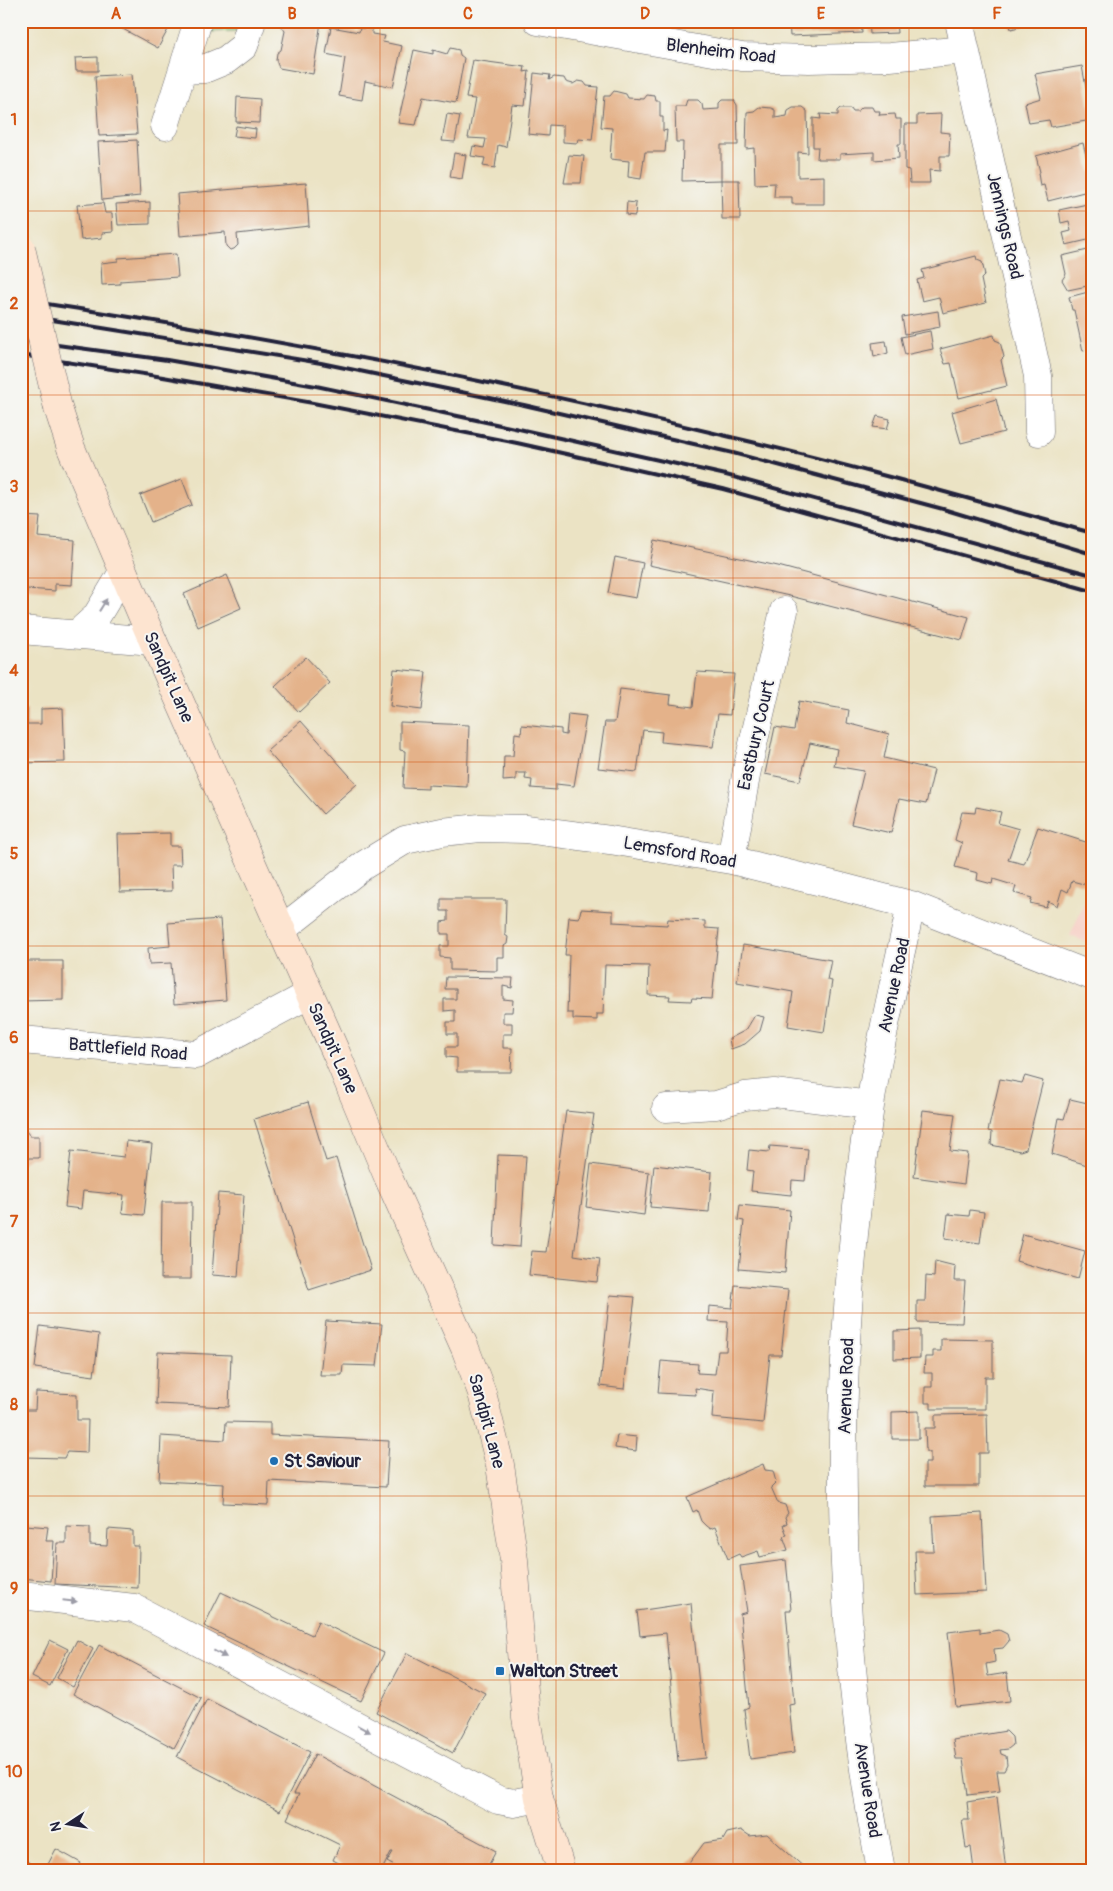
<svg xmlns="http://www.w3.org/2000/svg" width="1113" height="1891" font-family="Pangolin,sans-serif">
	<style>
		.built { fill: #f7d1c7 }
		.green { fill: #9fd688; stroke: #607c62 }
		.building { fill: #e4b28a }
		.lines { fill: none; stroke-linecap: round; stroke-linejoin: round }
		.street-casing { stroke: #68666b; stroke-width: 29 }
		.secondary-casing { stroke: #68666b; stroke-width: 29 }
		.street { stroke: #fff; stroke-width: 28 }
		.secondary { stroke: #fde4d0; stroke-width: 28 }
		.rail { stroke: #22223b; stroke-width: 4 }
		.secondary-bridge-casing { stroke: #68666b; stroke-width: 29; stroke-linecap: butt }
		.secondary-bridge { stroke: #fde4d0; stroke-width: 28 }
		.oneway { fill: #9c9ca7 }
		.grid { fill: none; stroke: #d45411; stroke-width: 1; stroke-opacity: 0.55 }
		.poi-dot { fill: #1f6fb2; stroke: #f6f6f2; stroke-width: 2 }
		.labels { text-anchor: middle; stroke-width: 4; stroke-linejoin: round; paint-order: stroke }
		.street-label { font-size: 18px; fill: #22223b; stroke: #f6f6f2 }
		.poi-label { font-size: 18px; font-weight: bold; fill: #22223b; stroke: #f6f6f2; text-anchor: start }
		.neatline { fill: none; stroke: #d45411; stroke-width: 2 }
		.grid-label { font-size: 16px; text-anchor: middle; font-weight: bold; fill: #d45411 }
	</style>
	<rect width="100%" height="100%" fill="#f6f6f2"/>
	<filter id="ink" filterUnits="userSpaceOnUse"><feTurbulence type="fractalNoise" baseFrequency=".02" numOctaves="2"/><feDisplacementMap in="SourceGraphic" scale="10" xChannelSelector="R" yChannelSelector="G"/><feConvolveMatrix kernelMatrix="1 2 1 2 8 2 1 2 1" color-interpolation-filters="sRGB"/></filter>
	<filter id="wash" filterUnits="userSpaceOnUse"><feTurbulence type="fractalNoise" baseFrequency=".0096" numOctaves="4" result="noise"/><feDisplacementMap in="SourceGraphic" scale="20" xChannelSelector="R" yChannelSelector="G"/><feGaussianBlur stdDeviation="1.12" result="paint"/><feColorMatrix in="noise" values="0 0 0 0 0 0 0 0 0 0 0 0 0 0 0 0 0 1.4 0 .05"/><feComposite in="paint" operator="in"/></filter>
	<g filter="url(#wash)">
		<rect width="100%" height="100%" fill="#ebe3c4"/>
		<path class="built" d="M1092,884V944L1070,936Z"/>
		<path class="green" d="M210,21H238L237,31L210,32Z"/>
		<g id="blocks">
			<path class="building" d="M108,21H161L170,26L158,48Z
				M285,21L321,22L313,74L279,68L276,60L277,53L281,50L285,31L282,27Z
				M708,21H781V26L708,25Z
				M789,21H861L862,33L790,36Z
				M869,21H896L897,33L870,34Z
				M1009,21H1039V22L1011,29Z
				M331,27L359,32L360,28L372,29V34L385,36L383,42L402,46L393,87L365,81L362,100L339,96L345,58L326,54Z
				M450,48L459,50L460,55L464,58L456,103L423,97L416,125L398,123L414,50L433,54V50L447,54Z
				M98,57V71H76L75,58Z
				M473,60L525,67L524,72L529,71L525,106L512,105L506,147L498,145L495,168L483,166L485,158L471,156L473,146L484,148L486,139L468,138L475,99L466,98Z
				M1082,66L1092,120L1051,127L1049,120L1029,123L1025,103L1041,98L1035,74Z
				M534,73L550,75L549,80L554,77L564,78L566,82L573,84L578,81L584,82L587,86L598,87L592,140L578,139L577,143L563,142V126L549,125L548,136L528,134Z
				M132,74L137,134L99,136L95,76Z
				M614,91L626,94L628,98L644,99L647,95L655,96L656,101H660V117H663V131L667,130L665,152H645L641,179L628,177L629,161L610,159L612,128L601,127L604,96H610Z
				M237,97L260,99L259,123L236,122Z
				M687,100H698L702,104L703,110L719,109V103L722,100H734L737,105L738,145H721V180L682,181L683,142H676L675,106H685Z
				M759,107L771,108L775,110V118L787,116L788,110L793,107H802L807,111L808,153L798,152V177L824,176V204H792V197H774L775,183L755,184L754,148L746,149L747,112L754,111Z
				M862,107H872L874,111H880L879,115L895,114L896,119H901V144H898L899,158L874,160V152L840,154V159H817L818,147H813V118L821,119L820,114L838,115V111L841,108H851L853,111H858Z
				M447,114L460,116L455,142L442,141Z
				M941,114L940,132L950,133L949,156H940V171L929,170L930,183H910L909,170L905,169V124H917V115Z
				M236,126L256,129L255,138L234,136Z
				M137,140L140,196L102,200L98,142Z
				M1083,143L1090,172H1092V197L1090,198L1088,191L1048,201L1044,185L1040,186L1038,173L1040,172L1036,156Z
				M454,153L466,155L462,179L450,177Z
				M569,155L584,156L581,183H564Z
				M721,180H739L740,219H722Z
				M306,183L309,226L237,234L238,245L234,249L230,250L226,246L225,232L180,236L177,194Z
				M150,202V224L118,225L116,204Z
				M627,202L636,203L635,216L626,215Z
				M103,203L105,213H112L113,232L102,233V238L81,240L77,205Z
				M1092,203V239L1066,245L1063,233L1071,231L1069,221L1061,223L1059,210Z
				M1092,249V285L1068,290L1062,280L1066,274L1062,256Z
				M176,254L178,277L120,281V284L102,285L101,263L118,261V258Z
				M976,256L977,260L982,262L985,275L981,279L986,303L943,313L939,297L922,301L917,280L924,278L922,270Z
				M1092,291V349L1083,351L1074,310H1072L1069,297Z
				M938,311L940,327L905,334L902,317Z
				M930,331L933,349L905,355L901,337Z
				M994,335L995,340L1000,342L1004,357L1001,360L1007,386L959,398L951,363L945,364L940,349Z
				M886,341L888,353L874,357L872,343Z
				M996,399L1004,432L961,443L952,412Z
				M877,416L890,419L887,429L873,427Z
				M182,479L192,505L151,522L140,495Z
				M21,516L40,517L38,537L75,540L72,585L55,584V591L27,589V593H21Z
				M654,540L778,566L969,617L962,640L794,597L649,565Z
				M615,557L643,563L636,598L608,593Z
				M227,575L241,608L198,627L184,594Z
				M306,657L330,683L299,712L275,686Z
				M394,669L426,672L422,710L390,706Z
				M697,672L734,674L730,715L718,714L713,747L661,742L662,732L643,730L637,772L598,768L605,722H615L620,689L671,695L670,704L693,707Z
				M799,701L849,710L847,723L889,734L884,758L934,770L926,804L899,799L891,833L851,824L864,771L834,766L837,749L810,743L800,781L765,774L775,727L794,730Z
				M63,708L65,762L21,763V709H27V724H41V709Z
				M568,714L586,716L574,786L556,784V790L531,788L532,780L525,779L526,773H516V780L503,781L504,756H513L515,733L521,734L522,725L561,729V734L566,735Z
				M301,721L357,784L323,814L267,751Z
				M400,722L469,725L467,787L428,785V789L403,788L405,751L400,750Z
				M976,807L1001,812L998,823L1019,829L1008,860L1024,864L1038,827L1092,844L1091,886L1072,881L1068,892L1062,889L1057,906L1048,901L1046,907L1030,903L1032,898L1014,893L1016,886L993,879L992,884L977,880L978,873L955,867L962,843L955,840L962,812L975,813Z
				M170,833V846H180L181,865H171L172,891L120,892L118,834Z
				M441,899H506L505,935L508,937L507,944L504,946V957H497V971L450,970V958L440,957V946H449V934H441V922L448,921V911H441Z
				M581,909L613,911V922L667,925L668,919L705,921V928L719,929L712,999L692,998L691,1001L669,1000L670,996L648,995L649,966L605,965L603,1014H597V1020L573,1019V1013H567L569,955H565L569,917L579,918Z
				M220,919L226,1000L174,1004L171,963L149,964L148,948L170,946L168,923Z
				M743,945L831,960L827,980L832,981L824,1032L788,1026L793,992L737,982Z
				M21,961H63V1000L21,1001Z
				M446,977L513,978L512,988L503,986V999L513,1000L512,1012H503V1023H512V1034H503V1048H512L511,1072H457V1058L446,1057V1047H457V1034H447V1022H455V1010L444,1011V999H456V989H445Z
				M755,1015L764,1017L760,1031L745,1044L731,1049L729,1039L746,1030Z
				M1025,1076L1043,1081L1026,1149L1020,1151L991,1145L992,1132L988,1131L1000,1079L1022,1083Z
				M1070,1099L1092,1104V1160L1088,1159L1087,1165L1052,1154L1059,1118L1064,1119Z
				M308,1102L326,1161L336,1158L371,1270L309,1290L254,1119Z
				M923,1110L955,1114L950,1151L968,1153L964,1184L914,1177Z
				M566,1111L594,1114L574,1255L600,1259L597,1282L529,1275L532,1251L546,1252Z
				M21,1125L30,1136H39V1158H29L21,1165Z
				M126,1141L152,1144L144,1215L122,1213L124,1195L83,1191L81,1209L65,1207L71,1151L124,1157Z
				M770,1146L808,1149L805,1181L792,1180L791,1195L751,1191L753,1171L747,1170L749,1150L769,1152Z
				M498,1155L526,1156L520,1247L494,1245Z
				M591,1164L649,1172L644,1215L586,1207Z
				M654,1165L712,1172L709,1212L650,1207Z
				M218,1193L244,1195L238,1277L212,1275Z
				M162,1202H192L191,1279H161Z
				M740,1205L790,1210L785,1273L739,1269L744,1221L738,1220Z
				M970,1210L984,1212L980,1243L945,1238L948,1214L969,1216Z
				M1023,1234L1085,1251L1078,1279L1016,1261Z
				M935,1261L955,1266L954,1281H965L962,1323L917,1322V1301H925L926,1276L934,1277Z
				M735,1285L788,1290L781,1355H770L763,1423L712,1418L714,1391L695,1388L696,1395L658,1393L661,1361L698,1364L697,1373L715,1374L718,1351H726L728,1322L708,1321L709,1306L732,1308Z
				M610,1295L635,1297L624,1389L600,1386Z
				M326,1321L382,1324L377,1366L343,1365L342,1375H320Z
				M40,1326L99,1334L94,1376L35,1368Z
				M920,1330V1358L894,1359V1331Z
				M941,1339L993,1340V1377H985V1409H931V1403H925V1387H932V1373H924L925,1357H933V1351H941Z
				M158,1352L231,1355L229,1407L156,1404Z
				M36,1392L77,1394V1420H88L87,1453L67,1452L64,1458L24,1457L26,1410H35Z
				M919,1411V1439H892V1412Z
				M987,1414L988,1453H979V1486H925V1463H930V1452H926L925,1428H935V1415Z
				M226,1422L270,1423V1435L389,1441L386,1487L269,1481L268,1505L223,1503L224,1484L159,1481L161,1436L225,1440Z
				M617,1435L637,1437L636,1451L615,1448Z
				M763,1464L765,1470L773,1471L776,1482L771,1487L778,1503L785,1505L788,1513L785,1517L787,1523L783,1525L787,1535L783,1536L788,1550L760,1557L758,1551L741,1557L739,1554L728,1559L715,1527L710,1529L706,1526L701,1521L697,1510L693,1512L687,1497Z
				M982,1513L986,1592L917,1595L915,1551H934L932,1516Z
				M26,1525L48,1527L46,1541H54L51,1581L21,1578V1536L25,1537Z
				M66,1526L90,1527V1545L107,1546L108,1529L133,1531V1546H139L138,1588L55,1584L57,1543H66Z
				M786,1560L791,1610H786L794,1704L789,1705L794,1753L750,1759L744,1709L749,1707L740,1614L747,1612L740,1566Z
				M221,1592L312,1635L318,1621L384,1653L361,1701L204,1626Z
				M691,1603L706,1758L678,1761L666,1633L640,1636L637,1611Z
				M980,1628V1633L999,1630L1007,1634L1009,1641L1003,1648L994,1649L995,1662L986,1664L988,1676L1007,1673L1010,1701L956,1707L948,1632Z
				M50,1640L68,1649L50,1686L32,1677Z
				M77,1640L93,1649L73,1687L57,1678Z
				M99,1645L201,1698L174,1748L73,1694Z
				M407,1653L485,1693L453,1753L376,1712Z
				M207,1699L310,1752L280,1811L177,1757Z
				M1006,1731L1012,1737L1013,1745L1008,1749L1000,1750L1001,1754L1006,1756L1007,1765L1004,1771H997L1000,1791L968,1795L963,1759H956L953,1740Z
				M315,1754L496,1851L486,1870H402L387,1862L393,1852H391L382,1870H352L333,1860L340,1845L287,1819L299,1794H294Z
				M997,1797L1006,1870H974L971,1847L966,1848L962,1820H969L967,1802Z
				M741,1830L750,1836L767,1834L807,1870H684L704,1843L723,1840L727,1833Z
				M56,1849L81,1863L77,1870H45Z
				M25,1860L42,1870H21Z"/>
		</g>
	</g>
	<g filter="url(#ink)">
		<use href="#blocks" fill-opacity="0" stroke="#68666b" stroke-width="1"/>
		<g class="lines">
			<defs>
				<path id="street" d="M538,21L742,57L809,59L890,57L965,50
					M959,21L1038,376L1039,432
					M183,70L204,69L226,60L244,46L252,21
					M165,126L198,21
					M21,630L153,641
					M77,634L96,617L123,572
					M731,860L747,770L784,611
					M281,930L364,865L405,840L442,832L480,828L526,829L610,840L731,860L842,887L911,905L1092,976
					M21,1040L196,1055L310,994
					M666,1108L716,1105L745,1096L774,1093L870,1105
					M21,1595L134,1608L498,1800L514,1803L539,1798
					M881,1870C832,1621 832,1357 870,1106C880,1039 897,972 911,905"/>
				<path id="secondary" d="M58,408L71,448L153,641L337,1055L388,1177L465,1348L482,1393L500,1465L514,1560L526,1717L539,1798L561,1870"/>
			</defs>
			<use href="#street" class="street-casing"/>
			<use href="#secondary" class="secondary-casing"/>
			<use href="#street" class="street"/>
			<use href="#secondary" class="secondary"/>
			<path class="rail" d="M21,300C261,336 499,381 735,438C855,466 973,500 1092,533
				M21,315L321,363L524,405L733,453L943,509L1092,554
				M21,340L167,360L316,386L519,429L726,475L1092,575
				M21,355L163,377L313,403L517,443L723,489L1092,591"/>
			<defs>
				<path id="secondary-bridge" d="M21,248L58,408"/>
			</defs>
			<use href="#secondary-bridge" class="secondary-bridge-casing"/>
			<use href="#secondary-bridge" class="secondary-bridge"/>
		</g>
		<defs><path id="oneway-solid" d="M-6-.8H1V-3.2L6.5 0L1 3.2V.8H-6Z" transform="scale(1.25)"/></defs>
		<g class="oneway">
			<use href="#oneway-solid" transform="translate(103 605) rotate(-58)"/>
			<use href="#oneway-solid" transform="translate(70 1601) rotate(6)"/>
			<use href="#oneway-solid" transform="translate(220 1654) rotate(28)"/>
			<use href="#oneway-solid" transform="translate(364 1729) rotate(28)"/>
		</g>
	</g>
	<path class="grid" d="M204,21V1870M380,21V1870M556,21V1870M733,21V1870M909,21V1870M21,211H1092M21,395H1092M21,578H1092M21,762H1092M21,946H1092M21,1129H1092M21,1313H1092M21,1496H1092M21,1680H1092"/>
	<g class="poi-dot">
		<circle cx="274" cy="1461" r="5"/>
		<rect x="495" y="1666" width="10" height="10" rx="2.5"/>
	</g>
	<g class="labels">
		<g class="street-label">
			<text transform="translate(721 51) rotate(7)" y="6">Blenheim Road</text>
			<text transform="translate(1005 226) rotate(77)" y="6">Jennings Road</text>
			<text transform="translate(169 677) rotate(66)" y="6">Sandpit Lane</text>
			<text transform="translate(756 735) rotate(-77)" y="6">Eastbury Court</text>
			<text transform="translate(680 852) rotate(10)" y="6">Lemsford Road</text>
			<text transform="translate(894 985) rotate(-78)" y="6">Avenue Road</text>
			<text transform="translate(333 1048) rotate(66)" y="6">Sandpit Lane</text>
			<text transform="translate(128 1049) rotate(5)" y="6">Battlefield Road</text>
			<text transform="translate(846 1386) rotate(-88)" y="6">Avenue Road</text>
			<text transform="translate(487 1421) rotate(75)" y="6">Sandpit Lane</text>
			<text transform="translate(868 1790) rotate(81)" y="6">Avenue Road</text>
		</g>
		<g class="poi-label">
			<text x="284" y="1467">St Saviour</text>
			<text x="510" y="1677">Walton Street</text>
		</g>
	</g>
	<rect width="1113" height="1891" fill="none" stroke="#f6f6f2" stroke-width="55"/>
	<g transform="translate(68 1824) rotate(258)" stroke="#f6f6f2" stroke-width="4" paint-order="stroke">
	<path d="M0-4L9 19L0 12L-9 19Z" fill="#22223b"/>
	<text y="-8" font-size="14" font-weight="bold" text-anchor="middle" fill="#22223b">N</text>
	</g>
	<rect x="28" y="28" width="1058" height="1836" class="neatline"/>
	<g class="grid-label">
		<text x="116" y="19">A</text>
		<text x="292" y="19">B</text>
		<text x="468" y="19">C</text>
		<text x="645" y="19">D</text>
		<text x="821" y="19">E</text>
		<text x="997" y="19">F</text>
		<text x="14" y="125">1</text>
		<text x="14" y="309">2</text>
		<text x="14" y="492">3</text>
		<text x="14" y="676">4</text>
		<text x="14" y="859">5</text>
		<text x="14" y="1043">6</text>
		<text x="14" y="1227">7</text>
		<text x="14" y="1410">8</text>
		<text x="14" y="1594">9</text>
		<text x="14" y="1777">10</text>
	</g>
</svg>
